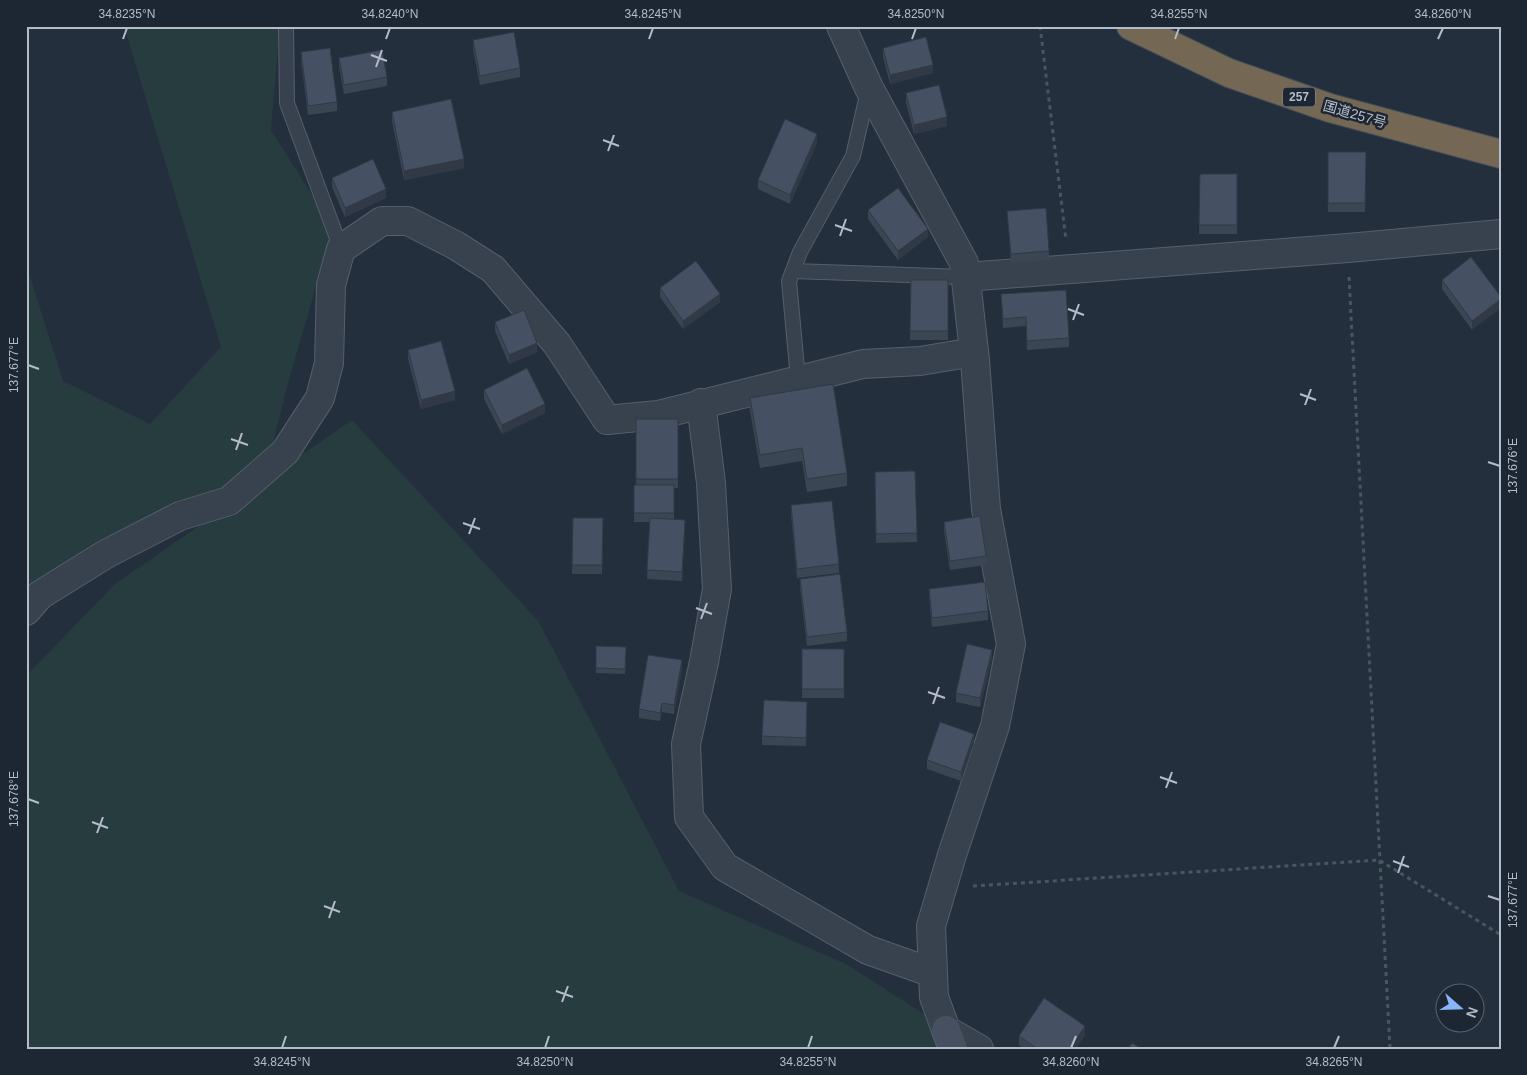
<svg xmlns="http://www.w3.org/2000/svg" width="1527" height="1075" font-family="Helvetica,'Noto Sans JP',sans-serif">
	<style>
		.green { fill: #263c3f }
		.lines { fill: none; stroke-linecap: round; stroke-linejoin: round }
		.lane-casing { stroke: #565f6c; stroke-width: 16 }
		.street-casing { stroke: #565f6c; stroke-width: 30 }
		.secondary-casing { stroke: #565f6c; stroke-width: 30 }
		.highway-casing { stroke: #434c59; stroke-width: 30 }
		.path { stroke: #44595c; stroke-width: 3; stroke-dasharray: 4 4; stroke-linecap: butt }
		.lane { stroke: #38414e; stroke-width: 14 }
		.street { stroke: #38414e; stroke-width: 28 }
		.secondary { stroke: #465061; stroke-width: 28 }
		.highway { stroke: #746855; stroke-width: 28 }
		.wall { fill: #3b4654 }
		.shaded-wall { fill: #303945 }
		.building { fill: #455162; stroke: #303945 }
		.ticks { fill: none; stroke: #b4bcc9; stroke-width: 2 }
		.labels { text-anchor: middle; stroke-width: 5; stroke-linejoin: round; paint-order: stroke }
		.shield { fill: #1d2633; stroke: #878f9c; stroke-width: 1 }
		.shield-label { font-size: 12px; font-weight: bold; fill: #b4bcc9 }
		.street-label { font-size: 14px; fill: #b4bcc9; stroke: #1d2633 }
		.neatline { fill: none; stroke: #b4bcc9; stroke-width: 2 }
		.ticks-label { font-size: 12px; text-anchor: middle; fill: #b4bcc9 }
	</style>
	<rect width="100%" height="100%" fill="#242f3e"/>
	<path class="green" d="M124,26H280L271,130L333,228L288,383L267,467L26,614V264L63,381L150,424L221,347Z
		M352,420L539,622L679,891L846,964L935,1021L942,1049H26V676L115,584Z"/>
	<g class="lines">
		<defs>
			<path id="lane" d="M286,26L287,103L341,249
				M793,271L966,277
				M798,379L789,281L800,252L853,156L868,91"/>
			<path id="street" d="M841,26L869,88L964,263L975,360L986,509L1011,644L995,726L952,855L931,926L934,997L946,1030L979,1049
				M966,277L1348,248L1501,234
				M701,403L711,483L717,589L704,662L686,744L689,817L725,867L868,950L933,973
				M26,611L40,595L106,554L180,516L229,501L285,452L320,398L329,363L331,285L341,249L382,221H408L455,245L493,269L557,344L607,420L658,415L863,364L920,361L974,352"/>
			<path id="secondary" d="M946,1030L953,1049"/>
			<path id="highway" d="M1131,26L1229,73L1330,108L1501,154"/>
		</defs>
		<use href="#lane" class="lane-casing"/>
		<use href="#street" class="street-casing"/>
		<use href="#secondary" class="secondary-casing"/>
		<use href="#highway" class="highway-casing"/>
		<path class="path" d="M1040,26L1066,240
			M1349,277L1390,1049
			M973,886L1379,860L1501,935"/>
		<use href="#lane" class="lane"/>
		<use href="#street" class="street"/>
		<use href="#secondary" class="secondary"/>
		<use href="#highway" class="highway"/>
	</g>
	<path class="wall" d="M473,40L520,68V77L480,85L473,49Z
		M883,48L933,73L890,84L883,57Z
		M301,52L337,102V111L308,115L301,61Z
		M339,58L387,77V86L344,94L339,67Z
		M906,93L947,126L914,134L906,102Z
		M392,112L464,168L404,180L392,121Z
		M817,143L790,204L758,189V180Z
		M1328,152H1366L1365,212H1328Z
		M1200,174H1237V234H1199Z
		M332,178L386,198L345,217L332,187Z
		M868,210L928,237L898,260L868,219Z
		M1007,211L1049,251V260L1011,263Z
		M911,280H948V340H910Z
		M1442,280L1501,297L1472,330L1442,289Z
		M660,288L720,302L683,329L660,297Z
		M1001,294L1069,338V347L1027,350L1026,326L1003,328Z
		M495,322L537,352L509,364L495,331Z
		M408,350L455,400L421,409L408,359Z
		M484,390L545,413L502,434L484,399Z
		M750,398L847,473V486L807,492L802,461L760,468L750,411Z
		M636,419H678V488H674V519L685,528L682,581L647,579L650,522H634V485H636Z
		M915,471L917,542L876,543L875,472Z
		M791,505L839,564V573L797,578L791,514Z
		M573,518H603L602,574H572Z
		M944,522L986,556V565L950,570L944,531Z
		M800,579L847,632V641L807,646L800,588Z
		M929,589L988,611V620L932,627L929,598Z
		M626,647L625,674L596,673V668Z
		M802,649H844V698H802Z
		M992,659L980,707L956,702V693Z
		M682,669L674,714L662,712L660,721L639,718V709Z
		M807,702L806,746L762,745V736Z
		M974,743L961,781L927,769V760Z
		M1085,1035L1076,1049H1025L1019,1045V1036Z"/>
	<path class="shaded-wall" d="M933,65V73L890,84V75Z
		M947,117V126L914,134V125Z
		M817,134V143L790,204V195Z
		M464,159V168L404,180V171Z
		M386,189V198L345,217V208Z
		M928,229V237L898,260V251Z
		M720,294V302L683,329V321Z
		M1501,299V308L1472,330V321Z
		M537,343V352L509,364V355Z
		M455,391V400L421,409V400Z
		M545,404V413L502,434V425Z
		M992,650V659L980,707V698Z
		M682,660V669L674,714V705Z
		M662,703V712L660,721V713Z
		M974,734V743L961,781V772Z
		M1085,1026V1035L1076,1049H1070Z"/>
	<path class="building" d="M514,32L520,68L480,76L473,40Z
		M926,37L933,65L890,75L883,48Z
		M330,48L337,102L308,106L301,52Z
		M382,50L387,77L344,85L339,58Z
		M939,85L947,117L914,125L906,93Z
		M451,99L464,159L404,171L392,112Z
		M785,119L817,134L790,195L758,180Z
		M1328,152H1366L1365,203H1328Z
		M373,159L386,189L345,208L332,178Z
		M1200,174H1237V225H1199Z
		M898,188L928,229L898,251L868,210Z
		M1046,208L1049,251L1011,254L1007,211Z
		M1471,257L1501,297V299L1472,321L1442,280Z
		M696,261L720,294L683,321L660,288Z
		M911,280H948V331H910Z
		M1066,290L1069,338L1027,341L1026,317L1003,319L1001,294Z
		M524,310L537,343L509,355L495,322Z
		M441,341L455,391L421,400L408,350Z
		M527,368L545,404L502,425L484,390Z
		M833,384L847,473L807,479L802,448L760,455L750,398Z
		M636,419H678V479H636Z
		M915,471L917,533L876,534L875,472Z
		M634,485H674V513H634Z
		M832,501L839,564L797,569L791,505Z
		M980,516L986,556L950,561L944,522Z
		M573,518H603L602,565H572Z
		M650,518L685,520L682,572L647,570Z
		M840,574L847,632L807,637L800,579Z
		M985,582L988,611L932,618L929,589Z
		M967,644L992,650L980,698L956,693Z
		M596,646L626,647L625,669L596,668Z
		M802,649H844V689H802Z
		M648,655L682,660L674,705L662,703L660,713L639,709Z
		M764,700L807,702L806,738L762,736Z
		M940,722L974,734L961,772L927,760Z
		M1044,998L1085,1026L1070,1049H1038L1019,1036Z
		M1132,1043L1142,1049H1128Z"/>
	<path class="ticks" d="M123,39L127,28M386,39L390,28M649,39L653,28M912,39L916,28M1175,39L1179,28M1438,39L1443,28M371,55L387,61M376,67L382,50M603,140L619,146M608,151L614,135M835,225L852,231M840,236L846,219M1068,309L1084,315M1073,320L1079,304M28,365L39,369M1300,394L1316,400M1305,405L1311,389M231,439L248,445M236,450L242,433M1488,462L1500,466M463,523L480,529M469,534L475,518M696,608L712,614M701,619L707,603M928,692L945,698M933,704L939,687M1160,777L1177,783M1166,788L1172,772M28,799L39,803M92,822L108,828M97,833L103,817M1393,861L1409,867M1398,873L1404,856M1488,896L1500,900M324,906L340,912M329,918L335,901M556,991L573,997M562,1002L568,986M282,1048L286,1036M545,1048L549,1036M808,1048L812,1036M1071,1048L1076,1036M1334,1048L1339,1036"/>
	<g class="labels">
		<rect class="shield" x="1283" y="87.5" width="32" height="19" rx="4"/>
		<g class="shield-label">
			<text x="1299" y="101">257</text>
		</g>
		<g class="street-label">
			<text transform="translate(1355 114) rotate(16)" y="5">国道257号</text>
		</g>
	</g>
	<rect width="1527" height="1075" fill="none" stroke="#1d2633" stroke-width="55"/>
	<g transform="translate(1460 1008) rotate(110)"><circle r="24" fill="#1d2633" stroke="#59626f"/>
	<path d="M0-4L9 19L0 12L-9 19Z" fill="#8ab4f8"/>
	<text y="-8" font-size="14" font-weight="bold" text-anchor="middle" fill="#b4bcc9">N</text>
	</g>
	<rect x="28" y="28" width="1472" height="1020" class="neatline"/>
	<g class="ticks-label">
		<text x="127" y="18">34.8235°N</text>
		<text x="390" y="18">34.8240°N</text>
		<text x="653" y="18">34.8245°N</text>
		<text x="916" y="18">34.8250°N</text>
		<text x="1179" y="18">34.8255°N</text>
		<text x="1443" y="18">34.8260°N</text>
		<text transform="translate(14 365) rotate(-90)" y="4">137.677°E</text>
		<text transform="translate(1513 466) rotate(-90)" y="4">137.676°E</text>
		<text transform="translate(14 799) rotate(-90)" y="4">137.678°E</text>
		<text transform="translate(1513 900) rotate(-90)" y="4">137.677°E</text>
		<text x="282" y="1066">34.8245°N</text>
		<text x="545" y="1066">34.8250°N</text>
		<text x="808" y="1066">34.8255°N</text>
		<text x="1071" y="1066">34.8260°N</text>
		<text x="1334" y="1066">34.8265°N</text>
	</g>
</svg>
